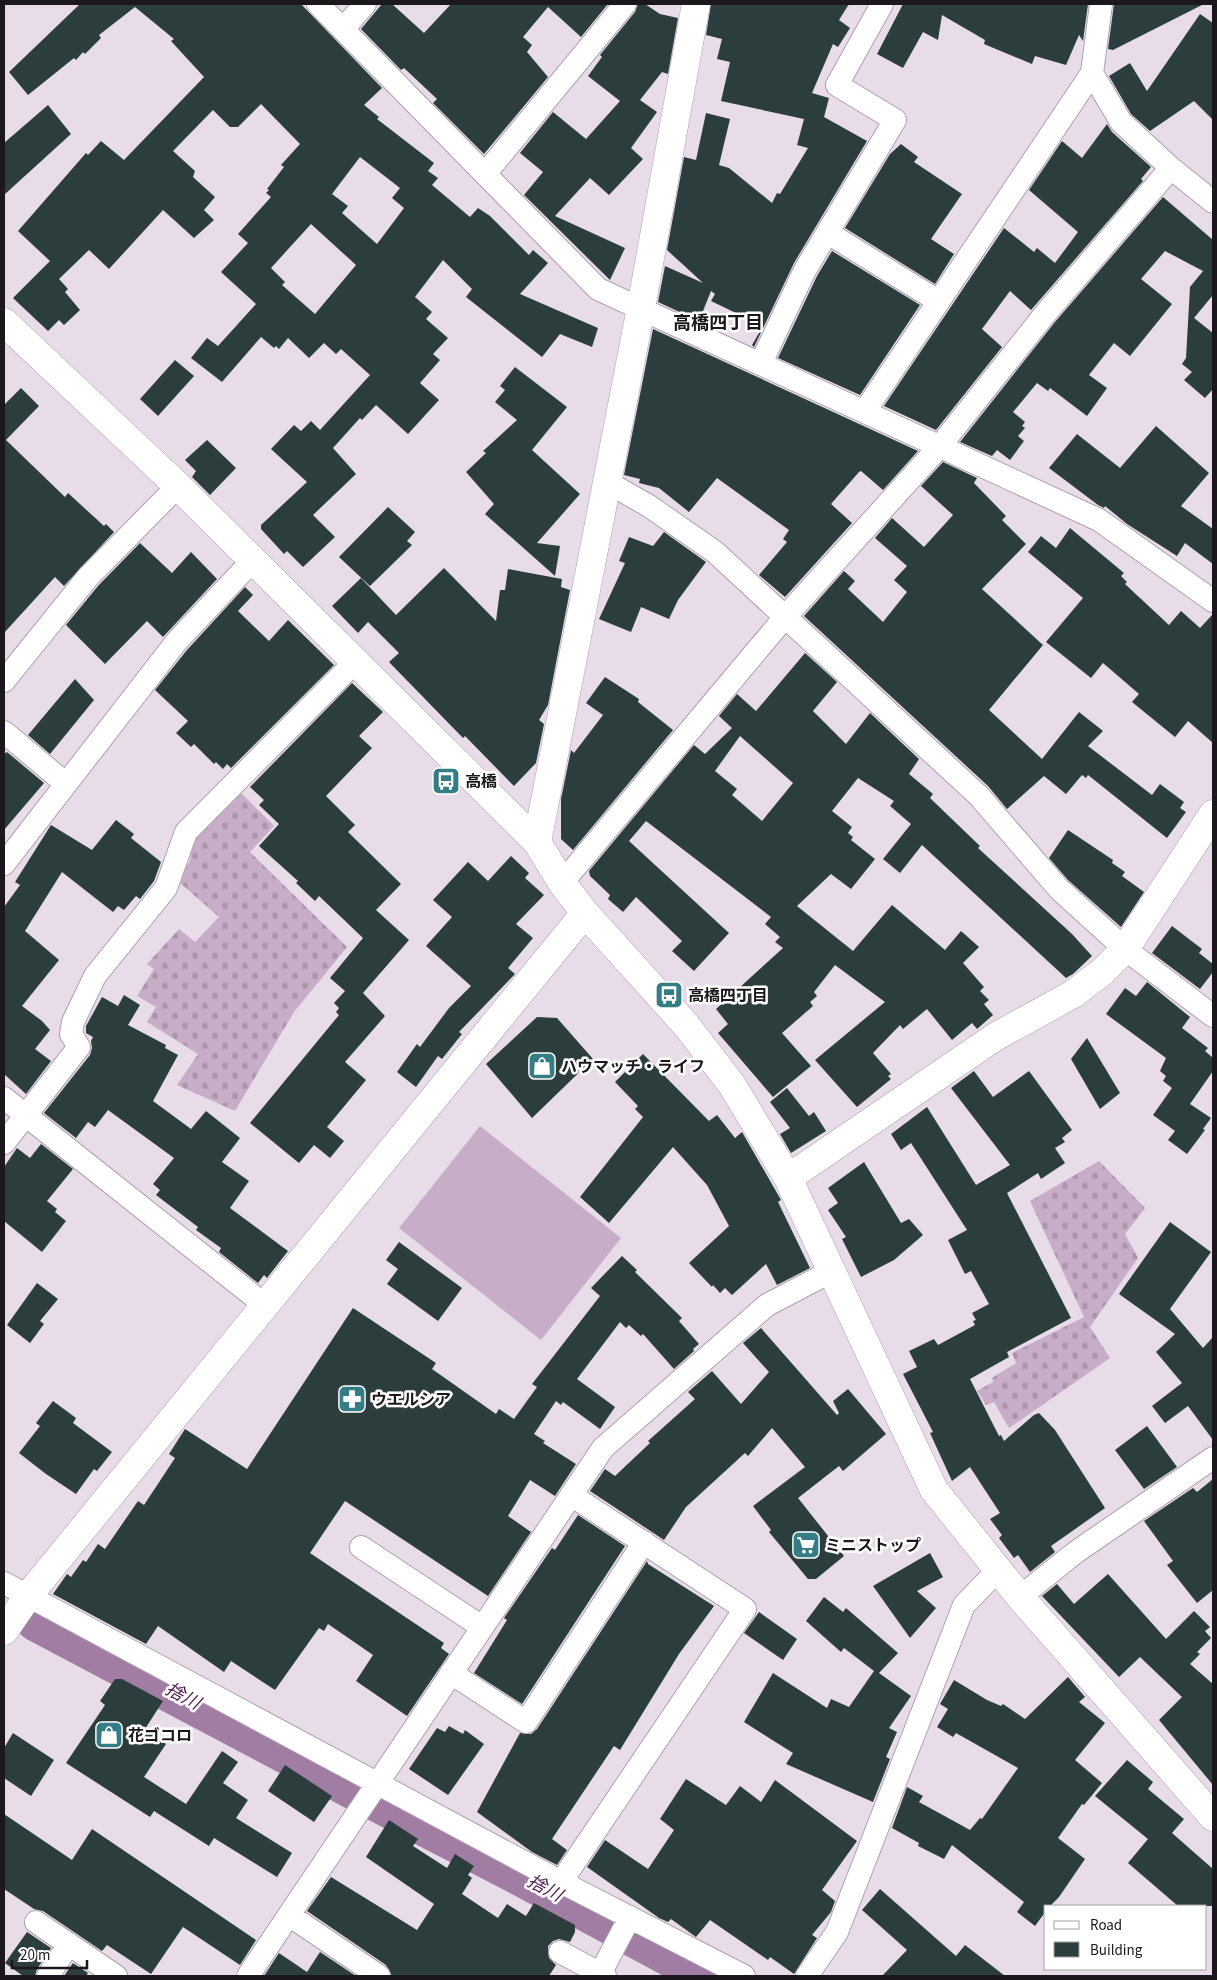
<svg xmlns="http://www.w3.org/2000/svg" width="1217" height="1980" font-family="'Source Sans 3','Noto Sans JP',sans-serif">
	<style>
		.cemetery { fill: url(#cemetery-stones) }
		.garden { fill: #c8adc9 }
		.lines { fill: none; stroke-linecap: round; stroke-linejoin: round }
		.river { stroke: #a17da3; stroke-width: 45 }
		.building { fill: #2c3d3e; fill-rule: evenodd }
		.minor-casing { stroke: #ada1ad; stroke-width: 24 }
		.tertiary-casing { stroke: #ada1ad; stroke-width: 29 }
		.minor { stroke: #fff; stroke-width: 22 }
		.tertiary { stroke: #fff; stroke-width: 28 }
		.labels { text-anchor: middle; stroke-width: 5; stroke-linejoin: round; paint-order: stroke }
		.poi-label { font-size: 16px; font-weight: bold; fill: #1c171c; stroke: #fff; text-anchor: start }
		.neighbourhood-label { font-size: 18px; font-weight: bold; fill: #1c171c; stroke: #fff }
		.water-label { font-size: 18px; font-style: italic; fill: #4b1c4e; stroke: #fff }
	</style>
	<defs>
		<pattern id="cemetery-stones" width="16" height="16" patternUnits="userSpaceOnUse" patternTransform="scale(1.25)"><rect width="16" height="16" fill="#c8adc9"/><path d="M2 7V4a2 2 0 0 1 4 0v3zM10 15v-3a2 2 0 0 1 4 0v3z" fill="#ab94ac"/></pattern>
	</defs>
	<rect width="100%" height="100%" fill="#e8dce9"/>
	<path class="cemetery" d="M240,792L274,826L250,852L347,947L294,1012L235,1111L177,1085L198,1054L147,1022L156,1007L137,996L154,969L147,964L179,929L195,942L219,917L179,882L190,860L193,839Z
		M1099,1161L1145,1208L1125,1234L1138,1258L1090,1327L1110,1358L1009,1428L994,1402L986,1405L977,1391L993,1382L992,1378L1016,1363L1012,1353L1084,1317L1030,1201Z"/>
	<path class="garden" d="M480,1126L621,1238L541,1340L399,1228Z"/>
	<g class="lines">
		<path class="river" d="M37,1619L356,1788
			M379,1800L524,1875L711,1976"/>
	</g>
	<path class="building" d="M80,4H301L382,88L364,105L379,117L377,119L434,163L428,171L438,178L432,185L470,217L478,208L490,216L529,255L533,250L548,263L520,294L598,328L592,347L560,334L542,357L466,297L472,289L443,260L415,297L432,312L426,319L448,338L433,354L440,360L420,383L439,400L408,434L376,405L362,420L360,418L333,448L356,474L313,515L335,537L303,567L287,551L284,554L261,529V525L307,482L271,449L294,425L301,431L311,421L320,430L370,375L341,349L336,354L324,343L309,358L288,338L279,349L276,346L274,348L261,337L222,382L191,358L207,338L218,346L256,304L221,272L248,243L238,234L271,197L266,193L269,190L267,189L284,167L281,165L300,144L261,104L238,127H230L213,110L173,151L195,171L193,177L215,197L204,210L214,220L194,238L163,210L109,269L89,250L59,279L68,289L65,292L80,310L64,325L59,320L48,331L13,298L50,261L18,231L86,153L88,155L101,141L124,160L204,77L171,41L174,39L135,7L99,35L101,38L85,54L83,52L76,60L74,58L28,95L9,72ZM360,157L400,188L392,198L404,208L377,244L342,213L348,206L332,194ZM311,224L356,265L315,314L282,285L285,282L271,268Z
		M382,4H392L424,33L451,4H608L581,37L548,7L523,37L532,45L527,52L548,77L484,154L433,103L437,99L404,68L401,70L361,29Z
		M638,4H645L660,14L678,18L668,74L662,72L640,100L657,112L631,148L643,159L609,195L590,178L555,216L625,248L610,280L524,195L543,172L520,153L553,112L586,139L620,101L588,76L602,57L600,55L635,12Z
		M711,4H849L839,20L850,28L838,47L833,44L812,93L829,98L824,117L867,141L794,263L754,347L752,345L763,326L711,301L715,294L711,291L699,321L658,302L665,266L703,283L667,250L684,157L696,160L706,113L730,119L719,165L729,168L772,203L777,193L780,194L808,148L797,145L804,119L721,101L730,62L717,59L722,39L706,35Z
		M903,4H1088L1083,41L1079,35L1066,65L1035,56L1032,64L984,44L985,40L942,15L938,40L923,32L903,68L877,54Z
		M1114,4H1204L1113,50L1108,49Z
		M1200,14L1213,23V120L1194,101L1150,131L1131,114L1109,76L1130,63L1147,91Z
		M48,105L71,134L4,195V143Z
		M1107,124L1112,132L1151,167L1141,179L1143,181L1031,310L1010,291L982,329L1002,347L936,430L884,406L1004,228L1034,252L1037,248L1055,263L1078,232L1029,190L1062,141L1082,158Z
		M901,144L918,157L914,162L962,194L931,239L954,254L935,284L845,228L890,154Z
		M1163,197L1213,240V295L1194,318L1213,333V389L1205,398L1184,380L1192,372L1182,364L1186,358L1190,287L1203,271L1165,251L1141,279L1172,304L1130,356L1114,343L1089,375L1107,388L1087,416L1050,388L1048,391L1037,383L1013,412L1025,422L1022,426L1025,428L1018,436L1024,441L1010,460L997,450L992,456L960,442L1055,322Z
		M832,251L920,305L860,395L778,358L817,276Z
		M653,329L918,451L883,490L861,471L859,472L831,504L852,523L785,597L759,575L787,542L783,539L789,530L717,478L689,512L659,488L639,483L640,479L624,475Z
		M175,360L194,376L158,416L140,399Z
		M515,367L567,407L532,450L580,494L537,543L560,546L555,576L485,514L494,504L466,472L486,453L483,451L517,420L495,402L505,390L500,386Z
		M21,388L39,406L6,440L65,497L68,493L104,526L106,524L114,532L64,586L55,577L4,633V405Z
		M1156,426L1209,473L1181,506L1213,529V564L1185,543L1177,556L1127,524L1105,506L1104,508L1098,505L1049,468L1077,434L1120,468Z
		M207,440L236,468L210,495L192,477L196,471L185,460Z
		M943,462L977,478L974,483L1006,516L1002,520L1026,544L982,589L1043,645L989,710L1042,759L1079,712L1103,731L1088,746L1152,795L1160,784L1184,802L1180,808L1186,812L1167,838L1088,775L1086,778L1082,775L1066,794L1044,776L1007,809L988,786L804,616L844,571L855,581L848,589L883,622L907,592L894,580L907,566L875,538L892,518L924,547L953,515L921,486Z
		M388,507L415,532L407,541L412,545L370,586L339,557Z
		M1070,528L1124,573L1121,576L1127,582L1125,584L1169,625L1181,611L1200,628L1213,614V743L1188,721L1175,737L1132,702L1139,694L1103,663L1091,678L1046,642L1083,598L1028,552L1041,536L1056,548Z
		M664,532L706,562L678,600L669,619L641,607L631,632L599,619L625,563L619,561L629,537L653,546Z
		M140,543L172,573L191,552L217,579L163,637L147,621L105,664L66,625L98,586Z
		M444,568L496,621L500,590H505L508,569L562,579L561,587L570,590L548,705L539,720L544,724L536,763L514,786L465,736L463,738L389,662L399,653L368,622L358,633L332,606L361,578L396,615Z
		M245,587L253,595L238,611L269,641L288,620L334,665L231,768L227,764L223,769L216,762L214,764L194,744L191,747L176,733L188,721L155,690L187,650Z
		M805,653L837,682L813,711L846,744L870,713L919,759L909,774L933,794L930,798L980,846L978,848L1072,934L1092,956L1073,974L1066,978L922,845L900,873L883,859L911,824L890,806L894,801L858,778L832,811L852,827L848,833L853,837L851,840L875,859L851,889L831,874L797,906L853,951L892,905L945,950L961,931L979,947L963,963L984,987L980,991L989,1000L984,1004L993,1015L977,1029L972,1023L952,1040L927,1009L903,1029L900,1025L873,1053L891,1074L888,1076L891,1079L857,1107L815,1060L885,1002L835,965L814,992L817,996L810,1002L813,1006L782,1033L811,1066L773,1097L718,1033L728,1024L716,1009L783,948L775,942L780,937L765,924L771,917L646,821L629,841L729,933L694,971L672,951L682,941L636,897L623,912L608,899L610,895L590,876L589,871L694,745L705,754L732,728L719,716L737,694L756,711ZM740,736L793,783L762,821L732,795L737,789L715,771Z
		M605,677L639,699L638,702L673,730L573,850L561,839V799L571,750L574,753L603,715L586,703Z
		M75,679L94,700L50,754L28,735Z
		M352,683L383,712L359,736L372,748L326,796L355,825L348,832L401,884L376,910L409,940L363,993L385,1016L345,1062L366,1080L327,1127L344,1141L330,1158L314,1145L299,1163L250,1123L339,1015L336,1012L339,1008L334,1003L345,991L330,978L363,938L319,896L315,901L296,883L298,881L259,846L279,824L259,805L264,800L250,787Z
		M7,752L44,783L4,830V754Z
		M116,820L134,834L131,838L161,862L154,881L140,899L136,896L124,910L118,906L113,912L62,872L25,931L59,960L22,1006L42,1021L50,1030L35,1049L51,1061L26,1094L4,1074V907L20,885L15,882L51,825L92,850Z
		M1068,830L1113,860L1112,863L1125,872L1122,876L1144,892L1121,927L1068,880L1049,858Z
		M511,856L529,873L525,878L544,895L516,924L533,938L508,968L515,974L459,1032L462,1034L442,1059L438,1056L416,1087L397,1072L417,1044L420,1047L449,1008L471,986L426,946L452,917L433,900L468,862L488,881Z
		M1172,926L1202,949L1199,953L1213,964V972L1200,989L1152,953Z
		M1147,982L1190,1017L1182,1028L1208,1048L1205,1051L1213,1058V1071L1190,1104L1211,1118L1203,1129L1205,1130L1187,1154L1168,1140L1175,1131L1153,1115L1172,1088L1163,1081L1166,1076L1160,1071L1166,1058L1106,1014L1125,988L1136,996Z
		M124,995L140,1005L128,1025L166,1045L165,1048L178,1055L153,1101L191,1129L206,1111L240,1138L222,1162L249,1181L230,1208L288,1251L267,1278L264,1275L258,1283L219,1252L221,1248L196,1230L198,1227L156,1195L160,1190L153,1184L174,1158L108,1110L95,1127L88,1122L76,1138L44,1113L90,1055L92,1048L91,1041L93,1037L86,1033V1026L102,997L118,1006Z
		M537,1017L557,1018L593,1059L532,1118L486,1064Z
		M1087,1038L1120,1093L1100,1109L1071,1059Z
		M643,1054L709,1121L717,1115L735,1138L742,1132L781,1200L778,1202L810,1268L777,1285L766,1264L732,1295L725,1288L720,1293L713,1285L712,1287L689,1263L729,1226L707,1185L673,1147L609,1223L580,1197L643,1117L635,1109L638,1106L615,1082Z
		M974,1071L993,1097L1029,1071L1072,1130L1062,1138L1065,1142L1055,1148L1065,1163L1041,1179L1038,1173L1007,1193L1071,1318L1007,1352L1009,1357L970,1379L999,1436L1001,1435L1004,1441L1034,1415L1039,1413L1055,1430L1105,1508L1051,1546L1055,1552L1030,1572L1018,1555L1014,1558L999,1538L1002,1535L990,1519L1000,1513L970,1467L952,1481L930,1433L933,1432L903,1374L917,1367L909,1351L934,1339L938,1345L975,1325L973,1321L976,1320L972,1313L989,1304L971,1271L965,1274L948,1240L967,1230L911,1143L901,1150L891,1134L927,1107L976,1185L1010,1165L951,1088Z
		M787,1088L809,1116L814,1112L826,1131L791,1153L780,1134L790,1128L770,1102Z
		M41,1144L73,1169L47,1201L57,1209L55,1212L66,1221L42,1252L4,1221V1167L17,1148L30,1158Z
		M864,1162L901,1223L909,1219L923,1235L894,1260L861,1277L842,1239L846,1237L828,1210L838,1203L828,1188Z
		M1170,1222L1211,1252L1170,1309L1203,1348L1213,1337V1440L1188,1406L1165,1423L1152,1406L1182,1383L1156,1352L1175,1334L1119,1294Z
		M399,1242L462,1288L438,1321L387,1284L398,1269L386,1260Z
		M622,1256L637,1270L635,1272L682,1318L679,1321L699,1344L693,1349L694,1351L674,1369L643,1334L641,1336L629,1325L626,1328L620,1322L577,1379L615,1407L600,1429L563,1402L561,1405L556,1401L534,1434L545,1441L543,1443L576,1464L555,1496L530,1480L508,1516L531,1532L488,1596L345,1501L310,1553L444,1643L441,1648L449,1654L407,1716L356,1681L373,1655L328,1624L324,1631L319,1628L275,1690L231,1661L224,1672L158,1626L146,1644L53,1594L67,1574L71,1577L83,1560L86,1562L98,1544L105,1549L138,1501L144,1505L175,1458L169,1454L185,1429L247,1469L353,1308L436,1363L432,1369L496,1414L499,1409L514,1419L537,1387L532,1384L600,1296L591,1288Z
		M37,1283L58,1299L40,1321L44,1324L30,1343L7,1325Z
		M761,1328L837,1415L839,1413L833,1401L848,1389L886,1434L843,1471L839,1466L798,1498L844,1556L816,1579H808L769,1532L771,1530L753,1506L805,1467L772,1428L748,1456L745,1453L686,1507L664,1540L590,1491L605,1469L615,1476L650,1443L648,1441L695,1399L688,1392L712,1371L741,1404L769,1372L743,1343Z
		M53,1401L76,1418L73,1423L112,1452L97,1471L94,1469L76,1494L46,1474L19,1453L40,1426L36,1423Z
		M1147,1426L1177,1467L1144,1489L1115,1450Z
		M1213,1479V1590L1197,1603L1167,1565L1173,1561L1144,1521L1193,1488L1197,1492Z
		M578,1515L625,1546L522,1704L474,1673L507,1620L504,1618L552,1548L555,1550Z
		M930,1553L943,1577L917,1591L936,1608L910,1638L873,1586Z
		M647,1561L648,1564L714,1606L679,1654L620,1750L614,1746L552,1839L567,1850L557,1865L532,1852L477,1812L520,1733L531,1734L537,1729Z
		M1108,1574L1166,1639L1194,1611L1210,1627L1205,1631L1211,1638L1197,1652L1200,1654L1190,1664L1213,1684V1785L1159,1720L1182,1697L1140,1657L1119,1677L1042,1596L1057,1584L1074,1604Z
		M824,1597L843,1612L846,1608L898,1653L879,1673L911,1696L889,1728L897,1732L886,1757L890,1759L873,1802L786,1764L793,1753L744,1722L773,1673L827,1708L831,1699L849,1707L874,1671L844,1648L841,1652L806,1621Z
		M759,1612L797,1639L783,1660L744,1633Z
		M1068,1677L1085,1697L1079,1702L1105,1723L1075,1760L1102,1783L1084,1805L1082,1804L1058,1838L1085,1859L1059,1897L1050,1906H1046V1911L1035,1926L1017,1912L1024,1902L952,1845L944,1859L918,1846L919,1843L892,1828L907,1787L923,1796L919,1802L970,1830L980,1818L982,1819L1018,1768L956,1733L953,1737L937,1727L948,1709L940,1704L954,1680L987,1700L1001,1706L1003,1704L1025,1719Z
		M115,1679H122L163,1701L145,1729L166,1744L144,1777L186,1804L222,1751L238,1762L223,1783L248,1800L236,1818L292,1853L277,1877L214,1838L209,1846L154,1811L150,1817L66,1763L105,1705L100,1701Z
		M449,1726L463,1734L465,1730L484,1744L448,1795L409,1769L437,1728L445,1732Z
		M13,1733L54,1760L31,1796L4,1778V1748Z
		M1127,1760L1153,1782L1148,1789L1184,1819L1172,1833L1213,1869V1906H1178L1128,1863L1148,1839L1095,1796Z
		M285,1765L332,1796L314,1822L268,1791Z
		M686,1779L726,1805L740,1786L761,1802L775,1780L857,1841L822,1890L835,1901L831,1912L812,1935L817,1938L794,1974L770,1957L768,1960L710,1920L696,1937L671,1919L668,1922L659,1918L587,1867L605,1840L648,1869L674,1830L660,1819Z
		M4,1814L72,1860L92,1829L256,1940L240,1965L183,1927L151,1974L107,1945L102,1951L43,1911L34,1909L4,1889Z
		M389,1820L418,1839L413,1846L447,1868L455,1854L474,1866L468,1875L472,1878L462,1894L498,1918L507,1904L526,1916L534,1903L575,1925V1932L570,1942L559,1939L553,1941L548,1946L549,1958L556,1965L549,1976H392L386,1965L307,1911L331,1877L417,1930L434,1904L366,1857Z
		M880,1889L956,1956L965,1945L1005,1976H882L907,1950L862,1910Z
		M27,1932L51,1948L37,1969L35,1976H23L5,1963Z
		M320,1952L356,1976H264L279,1953L307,1972Z
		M73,1963L88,1973L86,1976H64Z"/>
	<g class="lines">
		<defs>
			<path id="minor" d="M318,4L598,289L1099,520L1213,601
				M1101,4L1092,73L1121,122L1171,168L1213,202
				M343,29L365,4
				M485,174L625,4
				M828,233L938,301
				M761,363L805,270L895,120L837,85L882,4
				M865,411L1092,73
				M607,482L649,506L715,552L979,796L1059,889L1125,949L1213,1016
				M4,681L88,577L178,486
				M4,732L65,783
				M4,864L177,641L253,560
				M562,883L785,617L940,446L1045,314L1171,168
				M4,1098L266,1306
				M4,1143L79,1047L71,1034L73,1022L95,976L166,888L186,832L355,662
				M361,1547L482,1627
				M4,1583L561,1882L744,1976
				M1020,1597L1076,1552L1213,1458
				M451,1673L526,1722L644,1542
				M561,1882L745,1609L571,1495
				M289,1915L379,1976
				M36,1922L116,1976
				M560,1952L605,1976
				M600,1974L630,1917
				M48,1976L69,1944
				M248,1976L603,1448L767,1305L832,1271
				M807,1976L837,1932L964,1605L998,1570"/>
			<path id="tertiary" d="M4,322L178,486L537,842L562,883L585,913L686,1025L732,1085L788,1178L934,1490L1020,1597L1213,1817
				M537,842L641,308L696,4
				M788,1178L995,1037L1073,994L1102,972L1125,949L1213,814
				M4,1631L28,1596L585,913"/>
		</defs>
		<use href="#minor" class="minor-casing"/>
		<use href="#tertiary" class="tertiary-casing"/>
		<use href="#minor" class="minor"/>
		<use href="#tertiary" class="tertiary"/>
	</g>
	<defs>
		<symbol id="bus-square" viewBox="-11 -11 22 22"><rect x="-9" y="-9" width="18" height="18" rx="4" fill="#357d85" stroke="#fff"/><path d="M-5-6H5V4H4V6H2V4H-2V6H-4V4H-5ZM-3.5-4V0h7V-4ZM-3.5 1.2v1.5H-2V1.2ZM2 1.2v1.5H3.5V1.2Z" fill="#fff"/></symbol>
		<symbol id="shop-square" viewBox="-11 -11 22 22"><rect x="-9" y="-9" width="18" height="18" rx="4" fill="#357d85" stroke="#fff"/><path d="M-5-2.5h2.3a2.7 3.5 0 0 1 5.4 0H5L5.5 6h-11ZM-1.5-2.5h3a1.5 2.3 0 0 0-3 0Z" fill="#fff"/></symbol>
		<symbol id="pharmacy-square" viewBox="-11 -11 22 22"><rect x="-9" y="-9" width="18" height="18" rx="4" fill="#357d85" stroke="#fff"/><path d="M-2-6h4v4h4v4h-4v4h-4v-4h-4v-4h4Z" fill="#fff"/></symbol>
		<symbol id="supermarket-square" viewBox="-11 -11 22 22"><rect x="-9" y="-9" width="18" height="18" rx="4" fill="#357d85" stroke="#fff"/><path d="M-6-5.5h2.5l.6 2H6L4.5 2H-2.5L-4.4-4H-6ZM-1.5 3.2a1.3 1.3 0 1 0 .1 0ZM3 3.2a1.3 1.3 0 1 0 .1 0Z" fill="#fff"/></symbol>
	</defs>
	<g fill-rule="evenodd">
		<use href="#bus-square" x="430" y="765" width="32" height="32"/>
		<use href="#bus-square" x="653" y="979" width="32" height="32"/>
		<use href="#shop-square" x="526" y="1050" width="32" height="32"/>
		<use href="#pharmacy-square" x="336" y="1383" width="32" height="32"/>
		<use href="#supermarket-square" x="790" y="1529" width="32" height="32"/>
		<use href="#shop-square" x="93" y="1719" width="32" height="32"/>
	</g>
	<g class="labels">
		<g class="poi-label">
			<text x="465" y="787">高橋</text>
			<text x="688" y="1001">高橋四丁目</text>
			<text x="561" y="1072">ハウマッチ・ライフ</text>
			<text x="371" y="1405">ウエルシア</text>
			<text x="825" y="1551">ミニストップ</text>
			<text x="128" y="1741">花ゴコロ</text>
		</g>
		<g class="neighbourhood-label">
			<text x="718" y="329">高橋四丁目</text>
		</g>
		<g class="water-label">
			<text transform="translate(183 1696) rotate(28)" y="6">捨川</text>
			<text transform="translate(545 1888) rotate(28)" y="6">捨川</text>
		</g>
	</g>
	<rect width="1217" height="1980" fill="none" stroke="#1c171c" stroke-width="10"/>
	<rect x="1044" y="1905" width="162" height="65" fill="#ffffff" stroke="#a4a2a4"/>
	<rect x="1054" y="1921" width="25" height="8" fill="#ffffff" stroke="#a4a2a4"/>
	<text x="1090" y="1930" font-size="15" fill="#1c171c">Road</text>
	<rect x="1054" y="1942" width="25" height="15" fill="#2c3d3e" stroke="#a4a2a4"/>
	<text x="1090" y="1955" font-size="15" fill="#1c171c">Building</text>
	<path d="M12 1960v8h75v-8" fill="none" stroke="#1c171c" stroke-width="2.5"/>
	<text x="20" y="1960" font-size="15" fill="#1c171c" stroke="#ffffff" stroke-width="4" paint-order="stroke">20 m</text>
</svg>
